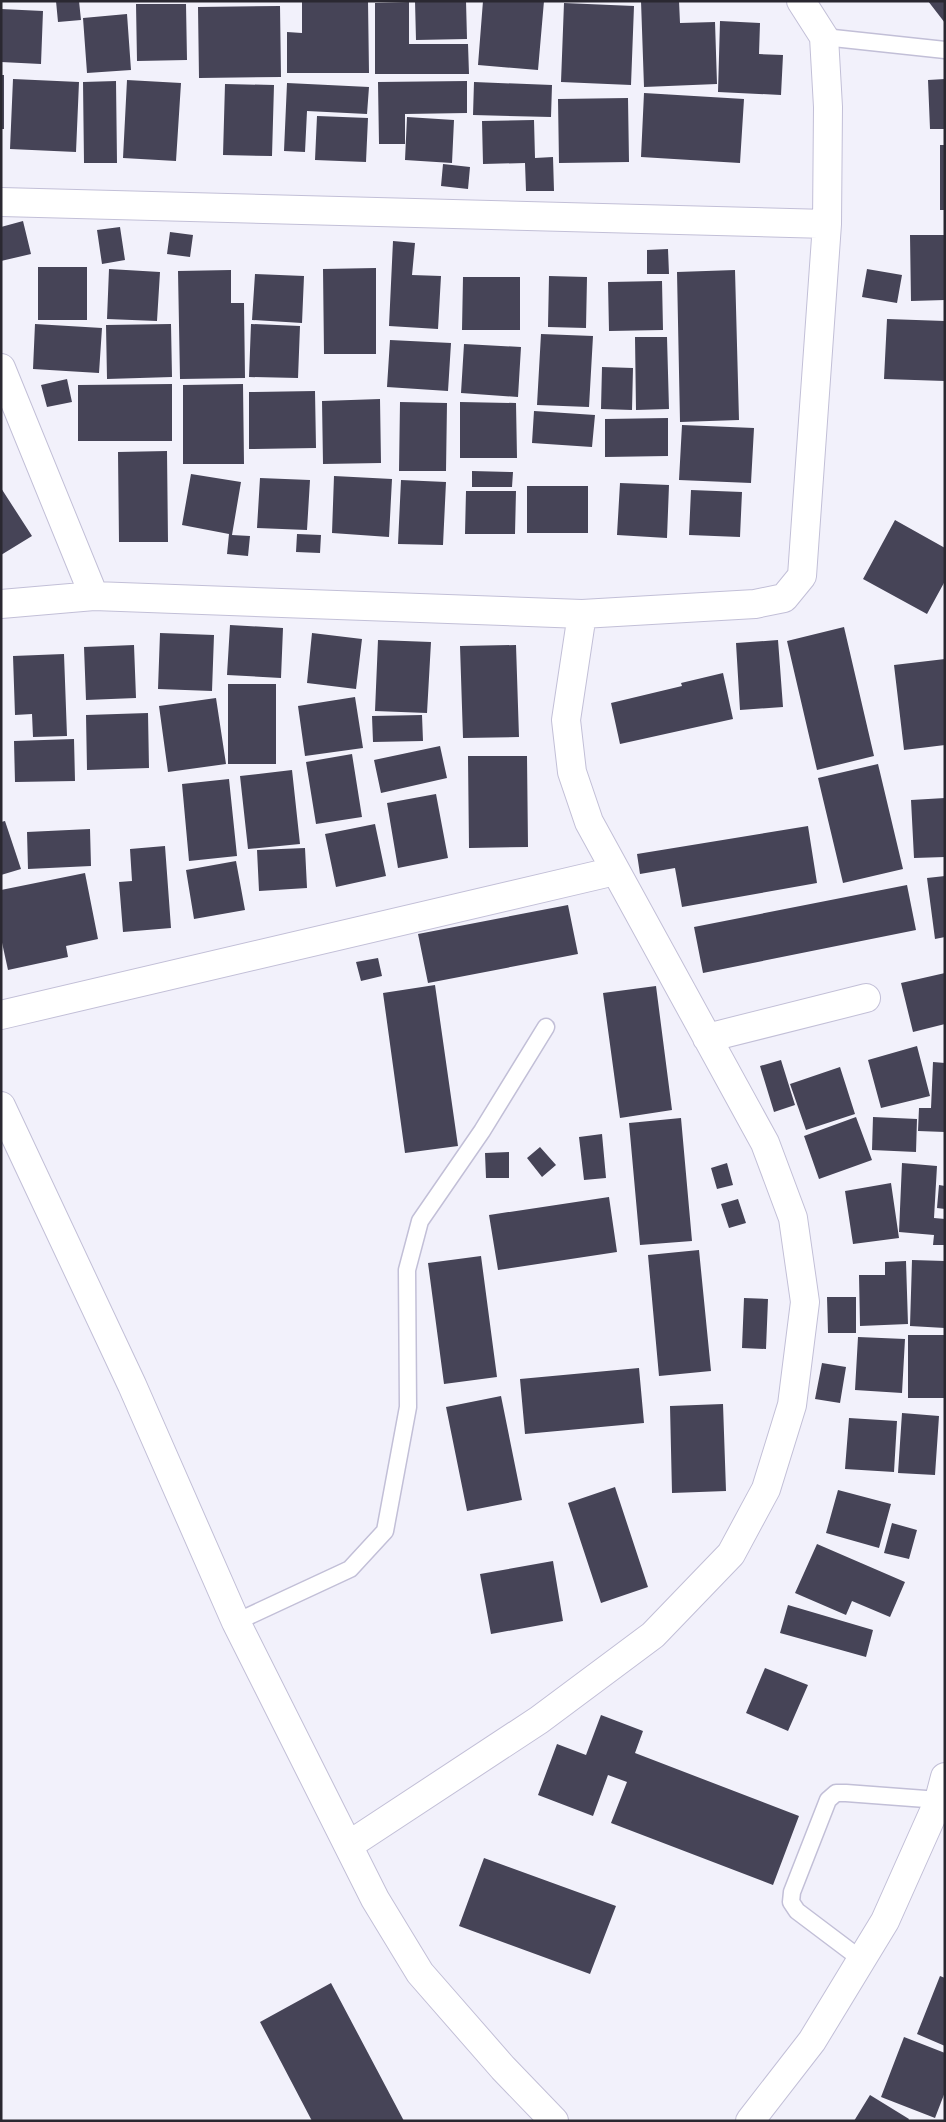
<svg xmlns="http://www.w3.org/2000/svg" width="946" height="2122" font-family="Signika,sans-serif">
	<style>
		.building { fill: #464457 }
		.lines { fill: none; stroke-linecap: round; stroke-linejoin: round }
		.service-casing { stroke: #c2bfd7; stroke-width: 19 }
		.minor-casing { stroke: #c2bfd7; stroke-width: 30 }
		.secondary-casing { stroke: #c2bfd7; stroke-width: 30 }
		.service { stroke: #fff; stroke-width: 16 }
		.minor { stroke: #fff; stroke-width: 28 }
		.secondary { stroke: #fff; stroke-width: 28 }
	</style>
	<rect width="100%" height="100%" fill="#f2f1fb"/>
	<path class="building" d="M56,1H79L81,20L58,22Z
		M302,1H368L369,73H287V32L302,33Z
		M415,1H466L467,39L416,40Z
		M483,1H544L538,70L478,65Z
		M641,1H679L680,23L715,22L717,84L644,87Z
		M928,1H945V23Z
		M409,2V44H468L469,74H375V3Z
		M564,3L634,6L631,85L561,82Z
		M136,4H186L187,60L137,61Z
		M280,6L281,77L199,78L198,7Z
		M1,9L43,11L41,64L1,62Z
		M127,14L131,70L87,73L83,18Z
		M720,21L760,23L759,54L783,55L781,95L718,92Z
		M1,75H4V129H1Z
		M13,79L79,82L76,152L10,149Z
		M945,79V129H930L928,80Z
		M127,80L181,83L176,161L123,158Z
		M116,81L117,163H84L83,82Z
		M467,81V113L405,114V144H379L378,82Z
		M474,82L552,85L551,117L473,115Z
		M287,83L369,87L367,114L307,111L305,152L284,151Z
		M225,84L274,85L272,156L223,155Z
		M644,93L744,99L740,163L641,157Z
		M628,98L629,162L559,163L558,99Z
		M317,116L368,118L366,162L315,160Z
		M407,117L454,120L452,163L405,160Z
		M534,120L535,158L553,157L554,191H526L525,163L483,164L482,121Z
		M940,145H945V210H940Z
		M443,164L470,167L468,189L441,186Z
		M23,221L31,254L1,261V227Z
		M120,227L125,260L102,264L97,230Z
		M170,232L193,235L190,257L167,254Z
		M910,235H945V300L911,301Z
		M393,241L415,243L412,275L441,276L438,329L389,326Z
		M668,249L669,274H647V250Z
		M38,267H87V320H38Z
		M376,268V354H324L323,269Z
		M109,269L160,272L157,321L107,319Z
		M867,269L902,275L897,303L862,297Z
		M231,270V303H244L245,378L180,379L178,271Z
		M735,270L739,420L680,422L677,272Z
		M255,274L304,276L302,323L252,320Z
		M549,276L587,277L586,328L548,327Z
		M463,277H520V330H462Z
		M662,281L663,330L609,331L608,282Z
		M887,319L945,321V381L884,379Z
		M35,324L102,328L99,373L33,369Z
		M171,324L172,377L107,379L106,325Z
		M251,324L300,326L298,378L249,377Z
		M541,334L593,336L589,407L537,405Z
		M635,337H667L669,409L636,410Z
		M390,340L451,343L448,391L387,387Z
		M464,344L521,347L518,397L461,393Z
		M602,367L633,368L632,410L601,409Z
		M67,379L72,402L47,407L41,385Z
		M172,384V441H78V385Z
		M243,384L244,464H183V385Z
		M315,391L316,448L249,449V392Z
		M380,399L381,463L323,464L322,401Z
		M400,402L447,403L446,471H399Z
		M460,402L516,403L517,458H460Z
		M534,411L595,415L592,447L532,443Z
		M668,418V456L605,457V419Z
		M682,425L754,428L751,483L679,480Z
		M167,451L168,542H119L118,452Z
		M472,471L513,472L512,487H472Z
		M191,474L241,482L232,535L250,536L248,556L227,554L229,534L182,525Z
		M334,476L392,479L389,537L332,533Z
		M260,478L310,480L307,530L257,528Z
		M401,480L446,482L443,545L398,544Z
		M620,483L669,485L667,538L617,535Z
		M527,486H588V533H527Z
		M1,488L32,536L1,555Z
		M691,490L742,492L740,537L689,535Z
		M466,491H516L515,534H465Z
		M895,520L945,548V581L927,614L863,579Z
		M297,534L321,535L320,553L296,552Z
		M230,625L283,628L281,678L227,675Z
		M844,627L874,756L817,770L787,641Z
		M160,633L214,635L212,691L158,689Z
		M312,633L362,639L356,689L307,683Z
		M378,640L431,642L427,713L375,711Z
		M778,640L783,707L740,710L736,643Z
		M134,645L136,698L86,700L84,647Z
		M516,645L519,737L463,738L460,646Z
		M64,654L67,736L33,737L32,714L15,715L13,656Z
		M945,659V745L904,750L894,665Z
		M723,673L733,719L620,744L611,703L682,686L681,683Z
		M228,684H276V764H228Z
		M355,697L363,748L305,756L298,706Z
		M216,698L226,764L168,772L159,706Z
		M148,713L149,768L87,770L86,715Z
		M422,715L423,741L373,742L372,716Z
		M74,739L75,781L15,782L14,741Z
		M440,746L447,778L381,793L374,760Z
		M352,754L362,817L316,824L306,762Z
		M468,756H527L528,847L469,848Z
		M878,764L903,869L843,883L818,778Z
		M292,770L300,844L248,849L240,776Z
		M229,779L237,856L189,861L182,784Z
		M436,794L448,858L398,868L387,803Z
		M945,798V857L914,858L911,800Z
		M5,821L21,869L1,875V822Z
		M375,824L386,876L336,887L325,834Z
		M808,826L817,883L682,907L675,868L640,874L637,854Z
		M90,829L91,866L28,869L27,832Z
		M165,846L171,928L123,932L119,882L132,881L130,849Z
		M305,848L307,888L259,891L257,850Z
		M236,861L245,910L194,919L186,870Z
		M85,873L98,939L66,946L68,957L8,970L1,938V890Z
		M945,876V937L935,939L927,878Z
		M907,885L916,930L703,973L694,927Z
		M568,905L578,954L428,983L418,934Z
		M378,958L382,976L361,981L356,962Z
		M945,973V1024L913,1032L901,983Z
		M435,985L458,1146L405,1153L383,993Z
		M656,986L672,1110L620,1118L603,993Z
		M917,1046L930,1096L881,1108L868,1060Z
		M781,1060L795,1105L774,1112L760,1066Z
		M933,1062L945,1063V1132L918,1131L919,1108H931Z
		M840,1067L855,1114L806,1130L790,1084Z
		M856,1117L872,1160L819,1179L804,1136Z
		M873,1117L917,1119L916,1152L872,1150Z
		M681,1118L692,1241L640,1245L629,1123Z
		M602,1134L606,1178L584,1180L579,1137Z
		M540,1147L556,1165L542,1177L527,1158Z
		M509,1152V1178H486L485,1153Z
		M727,1163L733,1185L717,1189L711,1168Z
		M902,1163L937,1166L934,1218L945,1219V1245H933L934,1235L899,1232Z
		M891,1183L899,1238L853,1244L845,1191Z
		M939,1185L945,1186V1209L937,1208Z
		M609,1197L617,1252L498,1270L489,1215Z
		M738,1199L746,1223L729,1228L721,1204Z
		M699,1250L711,1371L659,1376L648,1255Z
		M481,1256L497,1377L444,1384L428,1263Z
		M912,1260L945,1261V1328L910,1326Z
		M906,1261L908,1324L860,1326L859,1275H885V1262Z
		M827,1297H856V1333H828Z
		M744,1298L768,1299L766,1349L742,1348Z
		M908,1335H945V1398H908Z
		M858,1337L905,1339L902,1393L855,1390Z
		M822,1363L846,1367L840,1403L815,1399Z
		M639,1368L644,1423L525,1434L520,1379Z
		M501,1396L522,1500L467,1511L446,1407Z
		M723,1404L726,1491L672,1493L670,1406Z
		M902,1413L939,1416L935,1475L898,1473Z
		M849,1418L897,1421L894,1472L845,1469Z
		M615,1487L648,1587L601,1603L568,1503Z
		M838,1490L891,1504L879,1548L826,1533Z
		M892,1523L917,1530L909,1559L884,1553Z
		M817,1544L905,1582L890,1617L852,1601L846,1615L795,1593Z
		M553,1561L563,1621L491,1634L480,1574Z
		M788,1605L873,1630L866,1657L780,1633Z
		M765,1668L808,1685L788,1731L746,1713Z
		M601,1715L643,1731L635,1753L799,1816L773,1885L611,1823L627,1782L608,1775L593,1816L538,1795L557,1744L586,1755Z
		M484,1858L616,1906L590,1974L459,1926Z
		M940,1976L945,1978V2046L917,2034Z
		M331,1983L404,2121H312L260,2022Z
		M904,2037L945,2053V2092L935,2118L881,2097Z
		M870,2095L909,2119L908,2121H854Z"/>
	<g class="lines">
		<defs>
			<path id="service" d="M824,37L945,50
				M236,1622L350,1569L385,1531L408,1407L407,1270L420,1221L482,1131L546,1027
				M862,1960L797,1911L791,1902L792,1892L828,1800L836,1793H846L939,1800"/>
			<path id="minor" d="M1,202L827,224
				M1,368L94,596
				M1,604L94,596L582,614L755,604L784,598L802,576L827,224L828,107L824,37L801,1
				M1,1015L615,871
				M707,1038L866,998
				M1,1106L132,1385L236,1622L375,1899L420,1973L503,2068L554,2121
				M349,1845L539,1720L653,1635L731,1554L766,1489L792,1405L805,1302L793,1218L765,1143L589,822L572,772L566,720L582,614"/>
			<path id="secondary" d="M750,2121L812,2041L885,1921L939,1800L945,1777"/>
		</defs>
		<use href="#service" class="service-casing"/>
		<use href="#minor" class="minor-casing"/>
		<use href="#secondary" class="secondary-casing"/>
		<use href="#service" class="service"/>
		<use href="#minor" class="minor"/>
		<use href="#secondary" class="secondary"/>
	</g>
	<rect width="946" height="2122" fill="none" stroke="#2a2831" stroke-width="5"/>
</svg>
